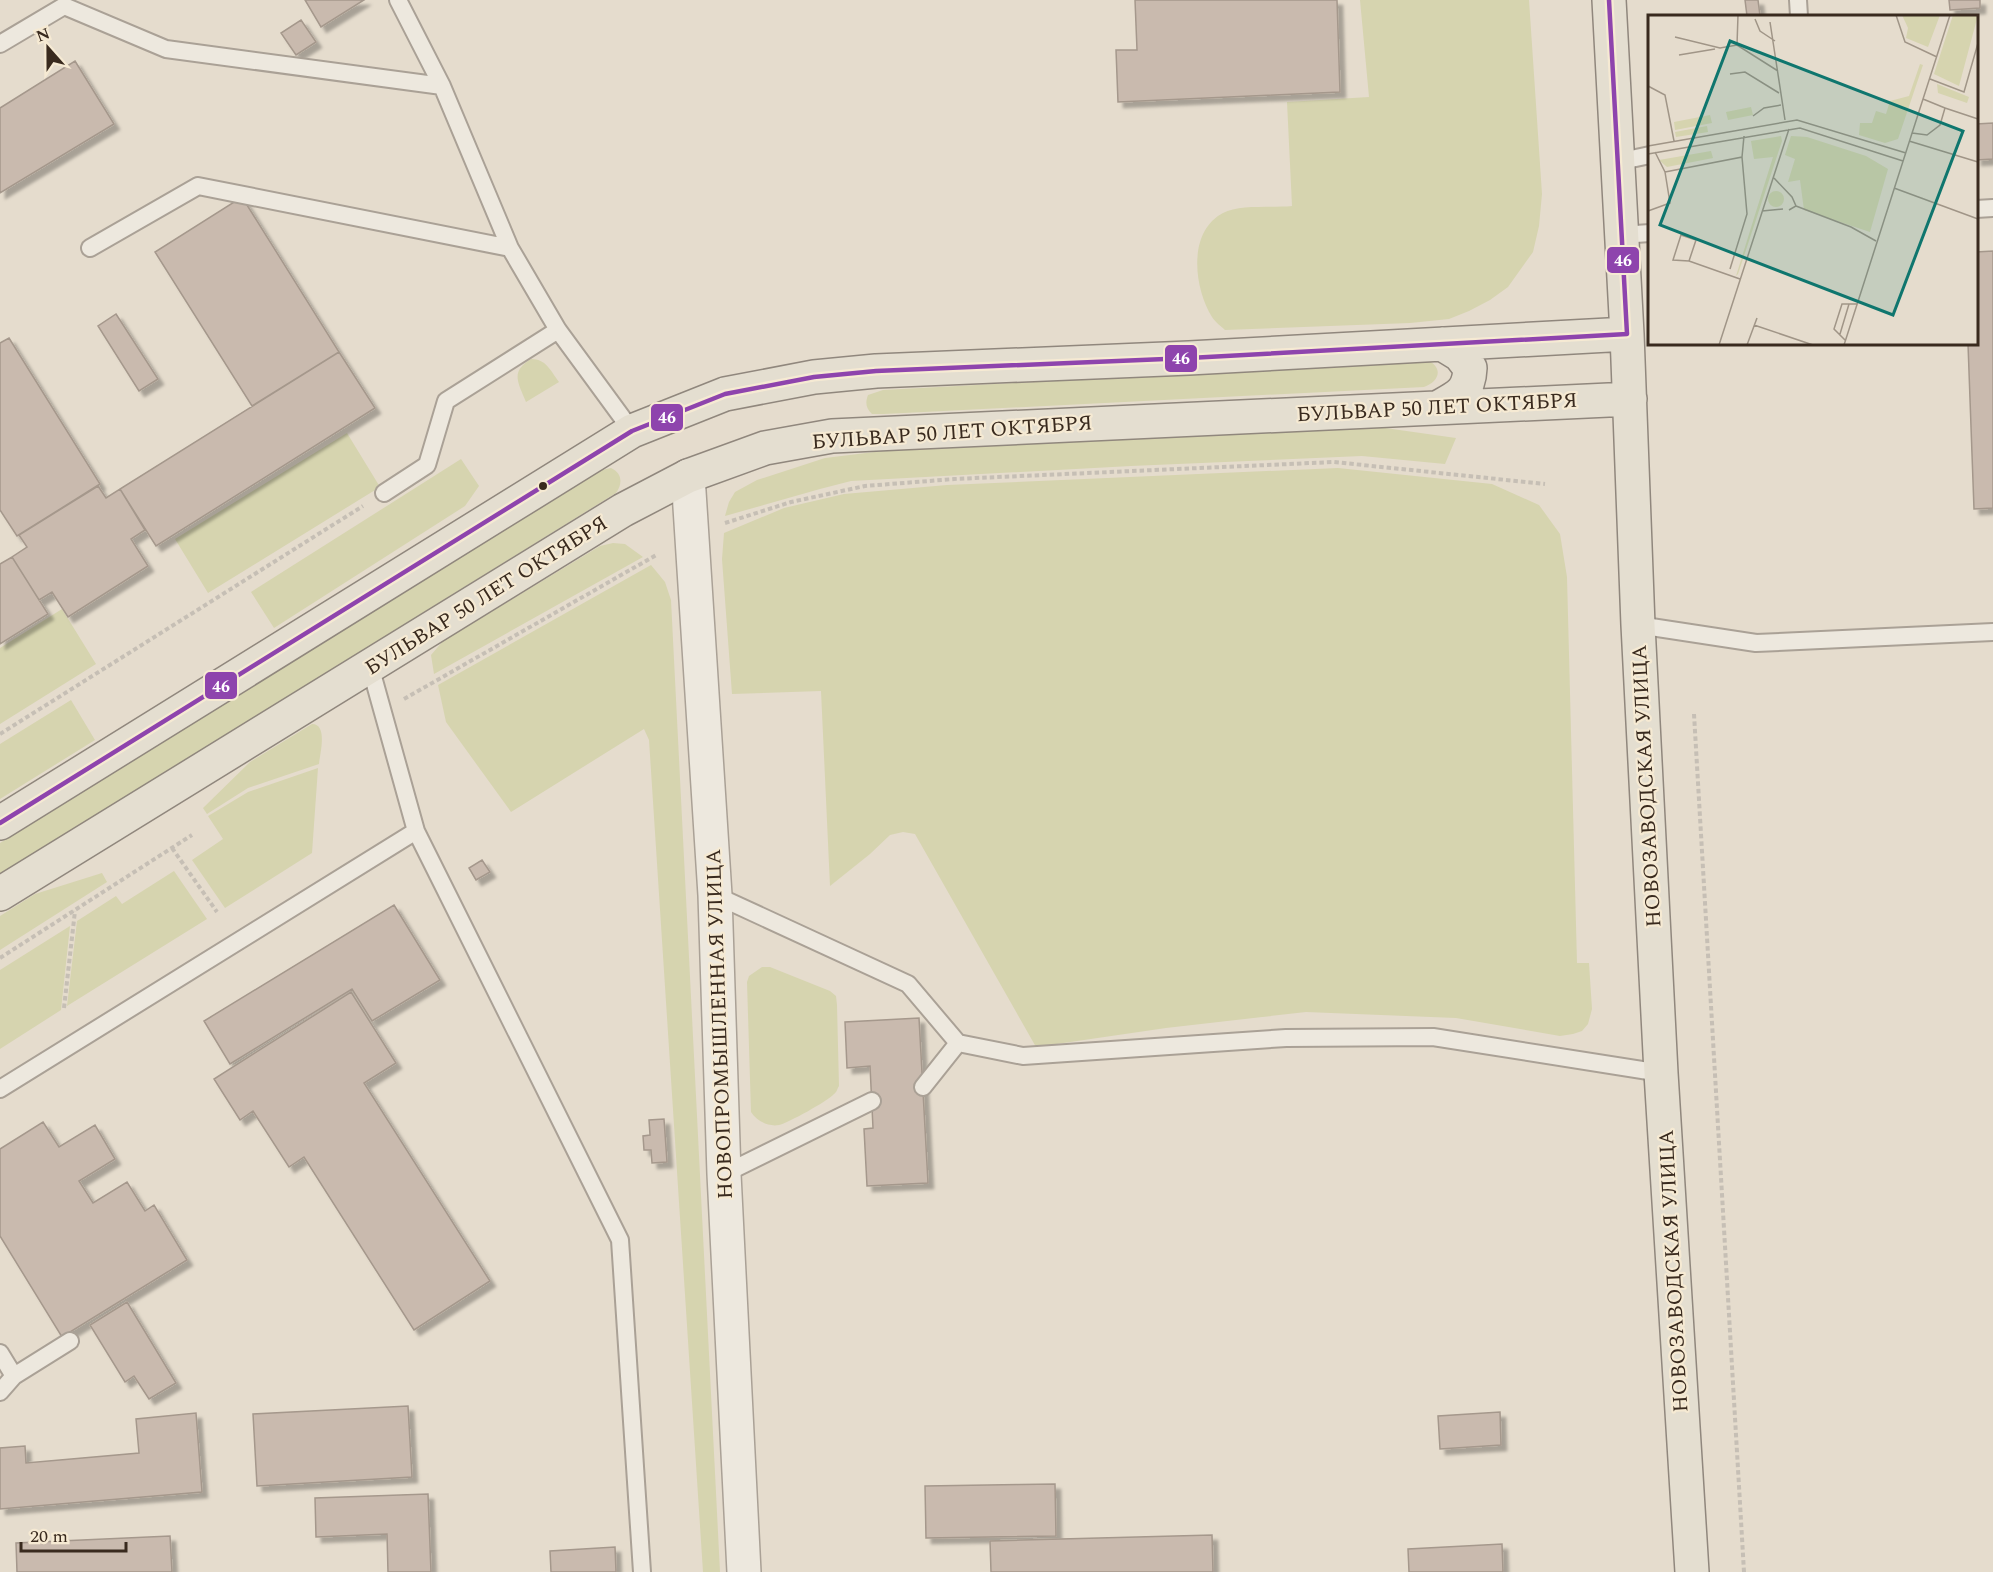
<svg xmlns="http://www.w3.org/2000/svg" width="1993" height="1572" font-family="Spectral,serif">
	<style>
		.green { fill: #d6d4af }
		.building { fill: #c9baae; stroke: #a5988c; stroke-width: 1.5; filter: url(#shadow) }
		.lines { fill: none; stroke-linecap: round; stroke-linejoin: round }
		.service-casing { stroke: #aaa196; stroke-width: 20 }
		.minor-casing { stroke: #aaa196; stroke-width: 36 }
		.primary-casing { stroke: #90877d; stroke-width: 36 }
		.path { stroke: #c6bfb5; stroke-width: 4; stroke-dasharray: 4.5 3; stroke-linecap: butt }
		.service { stroke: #ede8de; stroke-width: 16 }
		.minor { stroke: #ede8de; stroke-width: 33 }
		.primary { stroke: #e4ded0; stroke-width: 33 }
		.bus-1-casing { stroke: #f6ead3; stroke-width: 9 }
		.bus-1 { stroke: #8e44ad; stroke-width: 4.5 }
		.bus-dot { fill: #392a1e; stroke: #f6ead3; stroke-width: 2 }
		.labels { text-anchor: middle; stroke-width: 4.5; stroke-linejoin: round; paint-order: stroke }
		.street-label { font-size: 21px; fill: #392a1e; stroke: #f6ead3 }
		.inset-road { fill: none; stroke: #a09587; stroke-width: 1.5 }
		.view { fill: #0f766e; fill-opacity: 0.15; stroke: #0f766e; stroke-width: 3 }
		.inset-edge { fill: none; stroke: #392a1e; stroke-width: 3 }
		.line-badge { stroke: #f6ead3; stroke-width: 2 }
		.badge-label { font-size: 16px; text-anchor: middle; font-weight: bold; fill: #fff }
	</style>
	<defs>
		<filter id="shadow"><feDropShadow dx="5.5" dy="5.5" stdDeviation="1.5" flood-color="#0004"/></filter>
	</defs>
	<rect width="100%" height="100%" fill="#e5dccd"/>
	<path class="green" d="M1360,0H1529L1542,194L1539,226L1533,252L1508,287L1490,300L1469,311L1449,319L1410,323L1225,330C1221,326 1215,322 1212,317C1194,288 1187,232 1223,213C1239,204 1273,208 1292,206L1287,102L1369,97Z
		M531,359C546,359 550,370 559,382L526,402C518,382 510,372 531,359Z
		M1429,361C1444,369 1438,382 1424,387L884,414H872C866,408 865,403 868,395L883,390Z
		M1364,425L1456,438L1445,464L1362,456L1131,466L851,481L820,489L725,516L729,502L735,492L757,480L825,458L899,449Z
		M347,433L380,487L208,593L175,539Z
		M461,459L479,486L465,506L274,628L251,592Z
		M611,468C622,473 623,483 616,493L0,875V843L602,470Z
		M1338,468L1492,484L1539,505L1560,534L1567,577L1577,963H1589L1592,1009L1588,1024L1582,1031L1573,1034L1560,1036L1456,1018L1306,1012L1166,1028L1036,1047L915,834L903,832L890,835L870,854L830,886L821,691L732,694L722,559L724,533L784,508L844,494L947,485Z
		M613,543L625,544L643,557L434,674L431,655L443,641L600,546Z
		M651,565L665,582L671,600L720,1572H703L649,740L644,729L511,812L446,722L438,685Z
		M62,609L96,664L0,724V648Z
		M71,700L95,740L0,799V744Z
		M312,724C328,724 320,753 319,764L248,788L207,814L203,808L250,762Z
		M318,768L312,853L225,908L192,860L223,839L208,816L248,792Z
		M174,871L207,919L67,1006L77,921L116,896L122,904Z
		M102,873L107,882L0,950V916L35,894Z
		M70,926L61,1010L0,1049V970Z
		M762,967H770L830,991L836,996L837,1005L839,1086C837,1089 837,1092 834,1094C828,1101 788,1123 779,1125C768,1127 757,1121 751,1112L747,982L749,976Z"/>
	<path class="building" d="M305,0H364L321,27Z
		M1135,0H1337L1340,92L1118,102L1116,50H1137Z
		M1745,0H1758L1760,16H1747Z
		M1949,0H1980V8L1950,10Z
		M301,20L316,42L296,55L281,33Z
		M75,61L114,124L0,193V108Z
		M1993,123V159L1976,160V124Z
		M242,197L339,352L252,406L155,252Z
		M1993,251V508L1974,509L1968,344H1976V252Z
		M116,314L158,379L139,391L98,326Z
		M9,338L100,484L17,536L0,510V343Z
		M339,352L375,408L156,546L120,489Z
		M98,486L106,498L120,489L145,530L131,539L148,566L68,617L52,592L39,600L12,557L27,547L19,535Z
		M12,557L48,614L0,644V564Z
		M482,860L490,872L476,880L469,868Z
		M394,905L440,980L372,1021L352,989L230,1064L204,1021Z
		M351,992L396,1063L364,1083L490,1281L414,1330L304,1157L289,1167L253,1111L240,1120L214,1079Z
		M919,1018L928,1183L867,1186L864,1129L873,1128L870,1066L847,1068L845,1022Z
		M664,1119L667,1162L652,1163L651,1150H644L643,1136L650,1135L649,1120Z
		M43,1122L59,1147L95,1125L115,1159L79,1181L93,1203L127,1182L145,1211L154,1205L187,1260L62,1337L0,1236V1149Z
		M127,1302L176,1383L149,1399L134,1376L125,1382L90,1325Z
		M408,1406L412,1477L257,1486L253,1414Z
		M1500,1412L1501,1445L1440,1449L1438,1416Z
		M196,1413L202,1492L0,1509V1448L25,1446L26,1463L139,1453L136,1419Z
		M1055,1484L1056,1536L926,1538L925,1486Z
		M428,1494L431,1572H388L387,1534L316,1537L315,1498Z
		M1212,1535L1213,1572H991L990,1541Z
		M170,1536L172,1572H17L16,1543Z
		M1502,1544L1503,1572H1409L1408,1549Z
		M615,1547L616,1572H551L550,1551Z"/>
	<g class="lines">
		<defs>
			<path id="service" d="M398,0L442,86L510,248L558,330L632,431
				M1798,0L1799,16
				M0,44L64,6L166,49L442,86
				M1617,162L1650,155
				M1976,209L1993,208
				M1621,235L1650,233
				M90,248L198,186L510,248
				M384,493L427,465L446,401L558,330
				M1638,625L1756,643L1993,632
				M416,831L620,1240L642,1572
				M715,895L908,984L958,1043L923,1087
				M958,1043L1023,1056L1286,1038L1433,1037L1661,1073
				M0,1089L416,831L370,666
				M724,1174L872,1101
				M0,1353L14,1376L0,1392
				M14,1376L70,1341"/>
			<path id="minor" d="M688,476L715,895L724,1174L744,1572"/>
			<path id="primary" d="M1609,0L1627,334L1638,625L1661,1073L1692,1572
				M1439,407C1459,396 1469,392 1470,368L1460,355L1442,344
				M0,823L632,431L725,394L814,377L876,371L1189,358L1627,334
				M0,894L623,510L688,476L765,448L832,436L1630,399"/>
		</defs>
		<use href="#service" class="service-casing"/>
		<use href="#minor" class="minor-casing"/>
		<use href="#primary" class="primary-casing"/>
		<path class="path" d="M725,523L791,502L865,486L954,479L1334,462L1545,484
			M404,699L658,554
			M1694,714L1744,1572
			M0,734L363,506
			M172,848L217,912
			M0,958L192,835
			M64,1008L75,911"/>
		<use href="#service" class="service"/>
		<use href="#minor" class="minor"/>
		<use href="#primary" class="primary"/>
		<defs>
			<path id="bus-1" d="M0,823L632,431L725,394L814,377L876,371L1189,358L1627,334L1609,0"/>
		</defs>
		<use href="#bus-1" class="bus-1-casing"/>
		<use href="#bus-1" class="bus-1"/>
	</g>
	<circle class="bus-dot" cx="543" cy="486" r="5"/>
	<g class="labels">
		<g class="street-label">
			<text transform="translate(1437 407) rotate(-3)" y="7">БУЛЬВАР 50 ЛЕТ ОКТЯБРЯ</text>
			<text transform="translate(952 432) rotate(-4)" y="7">БУЛЬВАР 50 ЛЕТ ОКТЯБРЯ</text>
			<text transform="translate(486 595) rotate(-32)" y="7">БУЛЬВАР 50 ЛЕТ ОКТЯБРЯ</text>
			<text transform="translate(1646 786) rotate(-93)" y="7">НОВОЗАВОДСКАЯ УЛИЦА</text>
			<text transform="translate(719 1024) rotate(-92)" y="7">НОВОПРОМЫШЛЕННАЯ УЛИЦА</text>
			<text transform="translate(1673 1271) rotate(-93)" y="7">НОВОЗАВОДСКАЯ УЛИЦА</text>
		</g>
	</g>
	<g transform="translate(1648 15)">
		<rect width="330" height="330" fill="#e5dccd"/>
		<path d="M254,0H292L280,32L258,23L260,13ZM305,0H330L311,71L286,59ZM272,49L275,50L250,124L237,128L211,120L212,108H224L228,96L238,99L242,86L261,81ZM289,69L321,82L319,88L290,78ZM103,92L105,100L80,105L78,97ZM62,100L64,108L27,115L26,107ZM59,111L60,117L28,122L27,117ZM133,121L134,126L90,259L88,261L125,142L106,144L103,126ZM143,121L159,122L218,141L240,154L222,217L156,195L152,165L140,167L147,144L137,140ZM63,136L65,143L19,152L11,145ZM120 184a8 8 0 1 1 16 0a8 8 0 1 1-16 0Z" fill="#d6d4af"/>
		<path class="inset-road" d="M248,0L257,27L289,42M107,4L112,16L127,26M122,7L137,105M27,22L72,33L89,30L130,56M89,30L90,0M31,40L67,34M82,59L97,57L131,78M282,64L316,77L330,28M0,71L17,80L26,126M297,93L330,104M105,101L116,93L133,90M264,118L279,120L292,110L297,93L275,84M261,126L330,147M0,131L149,105L258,138M0,139L152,113L255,146M17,157L94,142L96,121M126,163L144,182L148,191L141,195M246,173L330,204M148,191L203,212L228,226M0,196L22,188L17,157L7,137M114,196L135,194M41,246L25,245L33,220L48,225L41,246L92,264M82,254L99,199L94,142M106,310L165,330M192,319L201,289M197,325L186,314L194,289H209M71,330L141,114M99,330L109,303M196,330L302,0"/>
		<path class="view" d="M82,26L315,116L245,300L12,210Z"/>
		<rect width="330" height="330" class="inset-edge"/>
	</g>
	<g class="line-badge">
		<rect x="1606" y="246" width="34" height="28" rx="6" fill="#8e44ad"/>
		<rect x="1164" y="344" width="34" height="29" rx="6" fill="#8e44ad"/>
		<rect x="650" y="403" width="34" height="29" rx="6" fill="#8e44ad"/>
		<rect x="204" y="671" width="34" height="29" rx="6" fill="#8e44ad"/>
	</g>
	<g class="badge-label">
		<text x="1623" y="266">46</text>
		<text x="1181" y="364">46</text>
		<text x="667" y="423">46</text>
		<text x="221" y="692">46</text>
	</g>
	<g transform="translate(48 48) rotate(339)" stroke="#f6ead3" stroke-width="4.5" paint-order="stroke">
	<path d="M0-4.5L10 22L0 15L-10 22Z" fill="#392a1e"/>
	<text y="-9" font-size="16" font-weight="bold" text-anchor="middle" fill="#392a1e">N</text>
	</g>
	<path d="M21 1542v9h105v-9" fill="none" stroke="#392a1e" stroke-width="3"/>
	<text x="30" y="1542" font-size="18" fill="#392a1e" stroke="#f6ead3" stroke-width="4.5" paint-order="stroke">20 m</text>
</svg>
